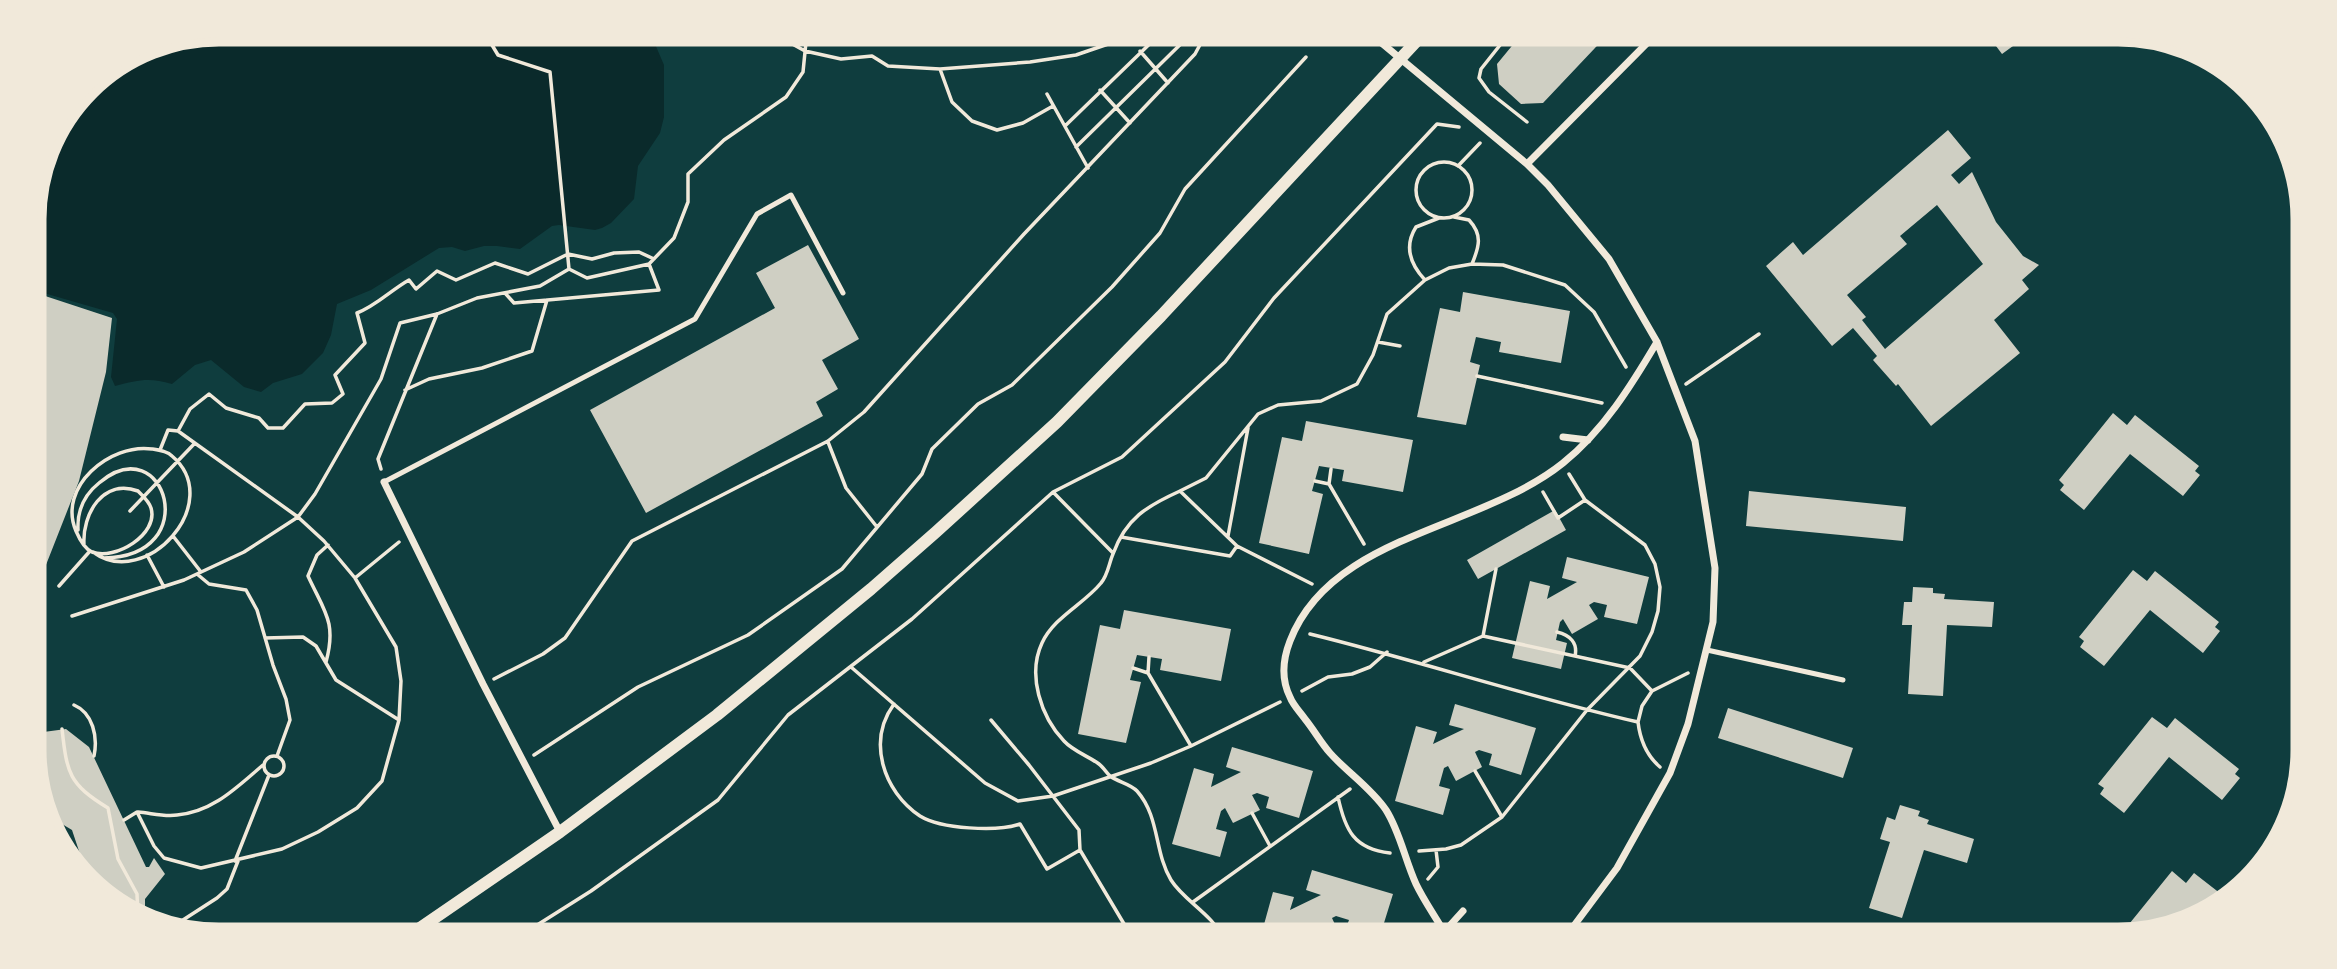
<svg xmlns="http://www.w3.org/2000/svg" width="2337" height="969" font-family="Manrope,sans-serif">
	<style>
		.water { fill: #0a2a2b }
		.building { fill: #cfcfc3; fill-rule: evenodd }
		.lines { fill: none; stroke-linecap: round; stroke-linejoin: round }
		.path { stroke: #f1e9da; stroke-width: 3.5 }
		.service { stroke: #f1e9da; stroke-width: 5 }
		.minor { stroke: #f1e9da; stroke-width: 7 }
		.tertiary { stroke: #f1e9da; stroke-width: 12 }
		.rim { fill: none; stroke: #f1e9da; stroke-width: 9 }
	</style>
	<rect width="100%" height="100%" fill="#0f3d3e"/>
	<path class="water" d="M219,30H649L664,65V117L660,133L638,166L634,199L611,223L602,228L595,230L559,225L552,226L520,249L497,246H484L465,251L452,247L439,248L371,290L337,304L331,335L323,353L302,374L273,383L261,392L244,387L211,360L195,365L172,384C149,377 138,380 115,386L111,377L117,319L113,313L30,289V206L49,136L94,77L147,44Z"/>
	<path class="building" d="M1525,30H1612L1543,103L1521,104L1499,84L1497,64Z
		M1984,30H2035L2002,54Z
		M2155,37L2190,44L2194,47L2155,48Z
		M1948,130L1971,158L1951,175L1959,184L1972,172L1996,222L2023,256L2039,265L2022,280L2029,289L1994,320L2020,353L1931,426L1898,384L1896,386L1873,360L1877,356L1853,328L1832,346L1766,266L1793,242L1803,255ZM1937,205L1983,264L1885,349L1862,320L1866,317L1847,295L1907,244L1900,236Z
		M808,245L859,339L822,360L838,389L816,402L823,416L646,513L590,410L775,308L756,273Z
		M30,291L112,318L106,372L79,481L31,603Z
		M1463,292L1570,311L1561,363L1499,352L1501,342L1476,337L1470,362L1480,365L1466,425L1417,417L1440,308L1460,312Z
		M2113,413L2127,425L2135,415L2199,466L2195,471L2200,475L2183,496L2130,454L2084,510L2060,490L2064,485L2059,480Z
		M1306,421L1413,440L1403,492L1342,481L1344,470L1319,466L1312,491L1323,494L1309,554L1259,543L1282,437L1302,441Z
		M1749,491L1906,507L1903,541L1746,526Z
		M1555,510L1566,530L1478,579L1467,560Z
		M1567,557L1649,577L1637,624L1604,617L1607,605L1594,602L1589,605L1598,619L1591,623L1572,634L1563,619L1560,622L1556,640L1567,643L1561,669L1512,658L1530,581L1550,586L1547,599L1577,582L1562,578Z
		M2133,570L2147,581L2155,571L2219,622L2215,627L2220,631L2203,653L2150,610L2104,666L2080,647L2084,641L2079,637Z
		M1913,587L1933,588V593L1945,594L1944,599L1994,602L1992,627L1947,625L1943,696L1908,694L1912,625H1902L1904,602H1912Z
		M1124,610L1231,629L1221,681L1160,670L1162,659L1137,655L1130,680L1141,682L1126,743L1078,734L1100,625L1120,629Z
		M1455,704L1536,728L1521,775L1489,765L1492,754L1479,750L1475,752L1482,767L1456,781L1448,766L1444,768L1439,786L1450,789L1443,815L1395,801L1416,726L1437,732L1433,744L1464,729L1449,725Z
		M1728,708L1853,748L1843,778L1718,738Z
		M2152,717L2167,728L2175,718L2239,769L2235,774L2240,778L2222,800L2169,757L2124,813L2100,794L2104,788L2098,784Z
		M66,729L89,747L146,867H149L154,858L165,874L145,899V923L89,881L72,830L57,821L44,806L31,775V749L36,733Z
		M1232,747L1313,771L1299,818L1266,808L1269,797L1257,793L1252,795L1260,810L1233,823L1225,808L1221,811L1216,829L1227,832L1220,857L1172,844L1194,768L1214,774L1211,787L1241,772L1226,767Z
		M1900,805L1920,811L1918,816L1929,820L1927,824L1974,839L1967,863L1924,850L1902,918L1869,908L1890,842L1880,839L1887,817L1895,820Z
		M1312,870L1393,894L1379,939L1345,931L1349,920L1336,916L1332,918L1339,933L1327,939H1309L1305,932L1301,934L1299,939H1260L1273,892L1294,897L1290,910L1321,895L1306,890Z
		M2172,871L2186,883L2194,873L2230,901L2193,915L2188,912L2183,919L2130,939H2117Z"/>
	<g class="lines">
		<path class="path" d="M483,30L498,55L550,72L569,269
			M742,30L748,36L752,30
			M767,30L805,51L841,59L872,56L888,66L940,69L952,102L972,121L997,130L1023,123L1053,106
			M1512,30L1481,69L1479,78L1489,92L1527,122
			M1140,51L1168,83
			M940,69L1030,62L1076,55L1149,30
			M1100,90L1130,123
			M1047,94L1088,168
			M1065,126L1164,30
			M1076,147L1195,30
			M1416 190a28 28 0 1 1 56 0a28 28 0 1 1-56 0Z
			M1458,166L1480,143
			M1454,217L1469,220C1483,235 1479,247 1472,264
			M1425,280C1410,264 1404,246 1416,227L1439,218
			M505,293L514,303L659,290L649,264
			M1378,342L1400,346
			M1477,376L1602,403
			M1686,384L1759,334
			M405,390L429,379L482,368L532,351L547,300
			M178,431L190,409L209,394L226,408L259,418L268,428H283L305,404L332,403L343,394L335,375L365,343L357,313C376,306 391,290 409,280L416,289L437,271L456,280L495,263L528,274L568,254L592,259L614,253L639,252L654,259
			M828,442L846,488L877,527
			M381,469L378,459L437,314
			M1331,469L1329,484L1364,544
			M1569,474L1585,500
			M1315,481L1329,484
			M1180,491L1206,478L1258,414L1278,405L1321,401L1357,384L1373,355L1387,314L1425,280L1449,268L1472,264L1503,265L1565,285L1594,312L1626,367
			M1053,492L1113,553
			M130,511L195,443
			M78,530C77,510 84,495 99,483C165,427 205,557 104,558
			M173,536L201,572
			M1228,536L1248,428
			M1121,537L1230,556L1237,546
			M84,545C82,514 103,478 138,491C143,496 149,501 151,508C159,534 115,561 92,552C85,549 79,538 76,531C57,487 110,443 152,449C159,450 167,451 172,456C226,502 146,591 93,552
			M147,555L164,587
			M1496,569L1483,636L1630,668L1652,691L1642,706L1638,722
			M197,574L209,584L246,590L257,610L273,665L286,699L290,720L277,756
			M355,578L399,542
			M59,586L90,551
			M72,616L184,580L244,552L298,517L315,494L381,379L400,323L437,314L477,298L540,286L569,269L587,278L649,264L674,238L688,202V174L724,140L786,97L803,72L807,32L805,30
			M1557,632C1570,635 1578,643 1575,656
			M1310,634C1420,661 1528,697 1638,722C1640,739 1646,755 1660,767
			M265,638L303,637L316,646L336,680L399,720
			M1149,657L1148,673L1191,746
			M326,662C337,622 324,611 308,576L317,555L328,545
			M1424,662L1483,636
			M851,667L985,783L1018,801L1053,796L1151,763L1191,746L1280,702
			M1133,668L1148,673
			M494,679L543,654L565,638L632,541L828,441L864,412L1024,234L1195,54L1202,41L1198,30
			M1302,691L1328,677L1352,674L1370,667L1387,652
			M1652,691L1688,673
			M894,704C867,741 883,791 920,816C941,829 997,832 1020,824L1047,869L1080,850
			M74,705C93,713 98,737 94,756
			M991,720L1029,765L1079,830L1080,850L1133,939
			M62,729C67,774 69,784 108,808L118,859L137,894L138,918
			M534,755L638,687L748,635L842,569L922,474L932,449L978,404L1012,385L1112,287L1160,233L1185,189L1306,57
			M264 766a10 10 0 1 1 20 0a10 10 0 1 1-20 0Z
			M1475,771L1502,817
			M1338,797C1345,830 1354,849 1390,853
			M138,812C151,813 164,817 177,815C213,812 237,787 263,765
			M1252,813L1270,846
			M124,820L137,812L154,846L164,858L201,868L282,849L318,832L357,808L382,781L399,720L401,681L396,647L355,578L324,541L298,517L178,431L168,430L160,450
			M1419,851L1446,849L1461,845L1502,817L1587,710L1640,656L1652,632L1658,611L1660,587L1655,564L1645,545L1585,500L1558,518L1543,492
			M235,861L269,775
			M1428,879L1438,867L1436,850
			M1193,902L1350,789
			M169,929L217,898L227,889L238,861
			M1332,937L1333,939
			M515,939L591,891L718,800L788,715L912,619L1053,492L1122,457L1225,362L1274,298L1437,124L1459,127
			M1223,939C1214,915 1184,901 1171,880C1154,852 1160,817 1137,791C1131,784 1118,782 1110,776C1106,772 1103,767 1099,764C1088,756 1073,751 1064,741C1041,717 1027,675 1042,643C1054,617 1084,604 1101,583C1108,575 1109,563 1113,554C1126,518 1147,506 1180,491L1237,546L1312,584
			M1417,939L1430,931"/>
		<path class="service" d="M384,482L695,319L757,214L791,195L843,293
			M1707,650L1843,680"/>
		<path class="minor" d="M1366,30L1527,164L1548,185L1609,259L1657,342L1695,441L1715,568L1713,622L1688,724L1670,773L1617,868L1564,939
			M1527,164L1660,30
			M1563,437L1588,440
			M384,482L483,684L560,832
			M1444,932L1463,911
			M1448,939C1438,920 1425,903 1416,884C1405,860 1400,832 1386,810C1371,788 1348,773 1330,753C1321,743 1314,730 1305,719C1300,712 1293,705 1290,697C1281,679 1283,659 1290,641C1331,534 1480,530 1563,463C1603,431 1631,386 1657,342"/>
		<path class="tertiary" d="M404,939L560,832L717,715L871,589L936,532L1057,422L1161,316L1427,30"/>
	</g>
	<path d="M0 0H2337V969H0ZM219 42H2118A177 177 0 0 1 2295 219V750A177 177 0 0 1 2118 927H219A177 177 0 0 1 42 750V219A177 177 0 0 1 219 42Z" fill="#f1e9da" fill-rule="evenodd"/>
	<path class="rim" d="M219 42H2118A177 177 0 0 1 2295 219V750A177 177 0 0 1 2118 927H219A177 177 0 0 1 42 750V219A177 177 0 0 1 219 42Z"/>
</svg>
